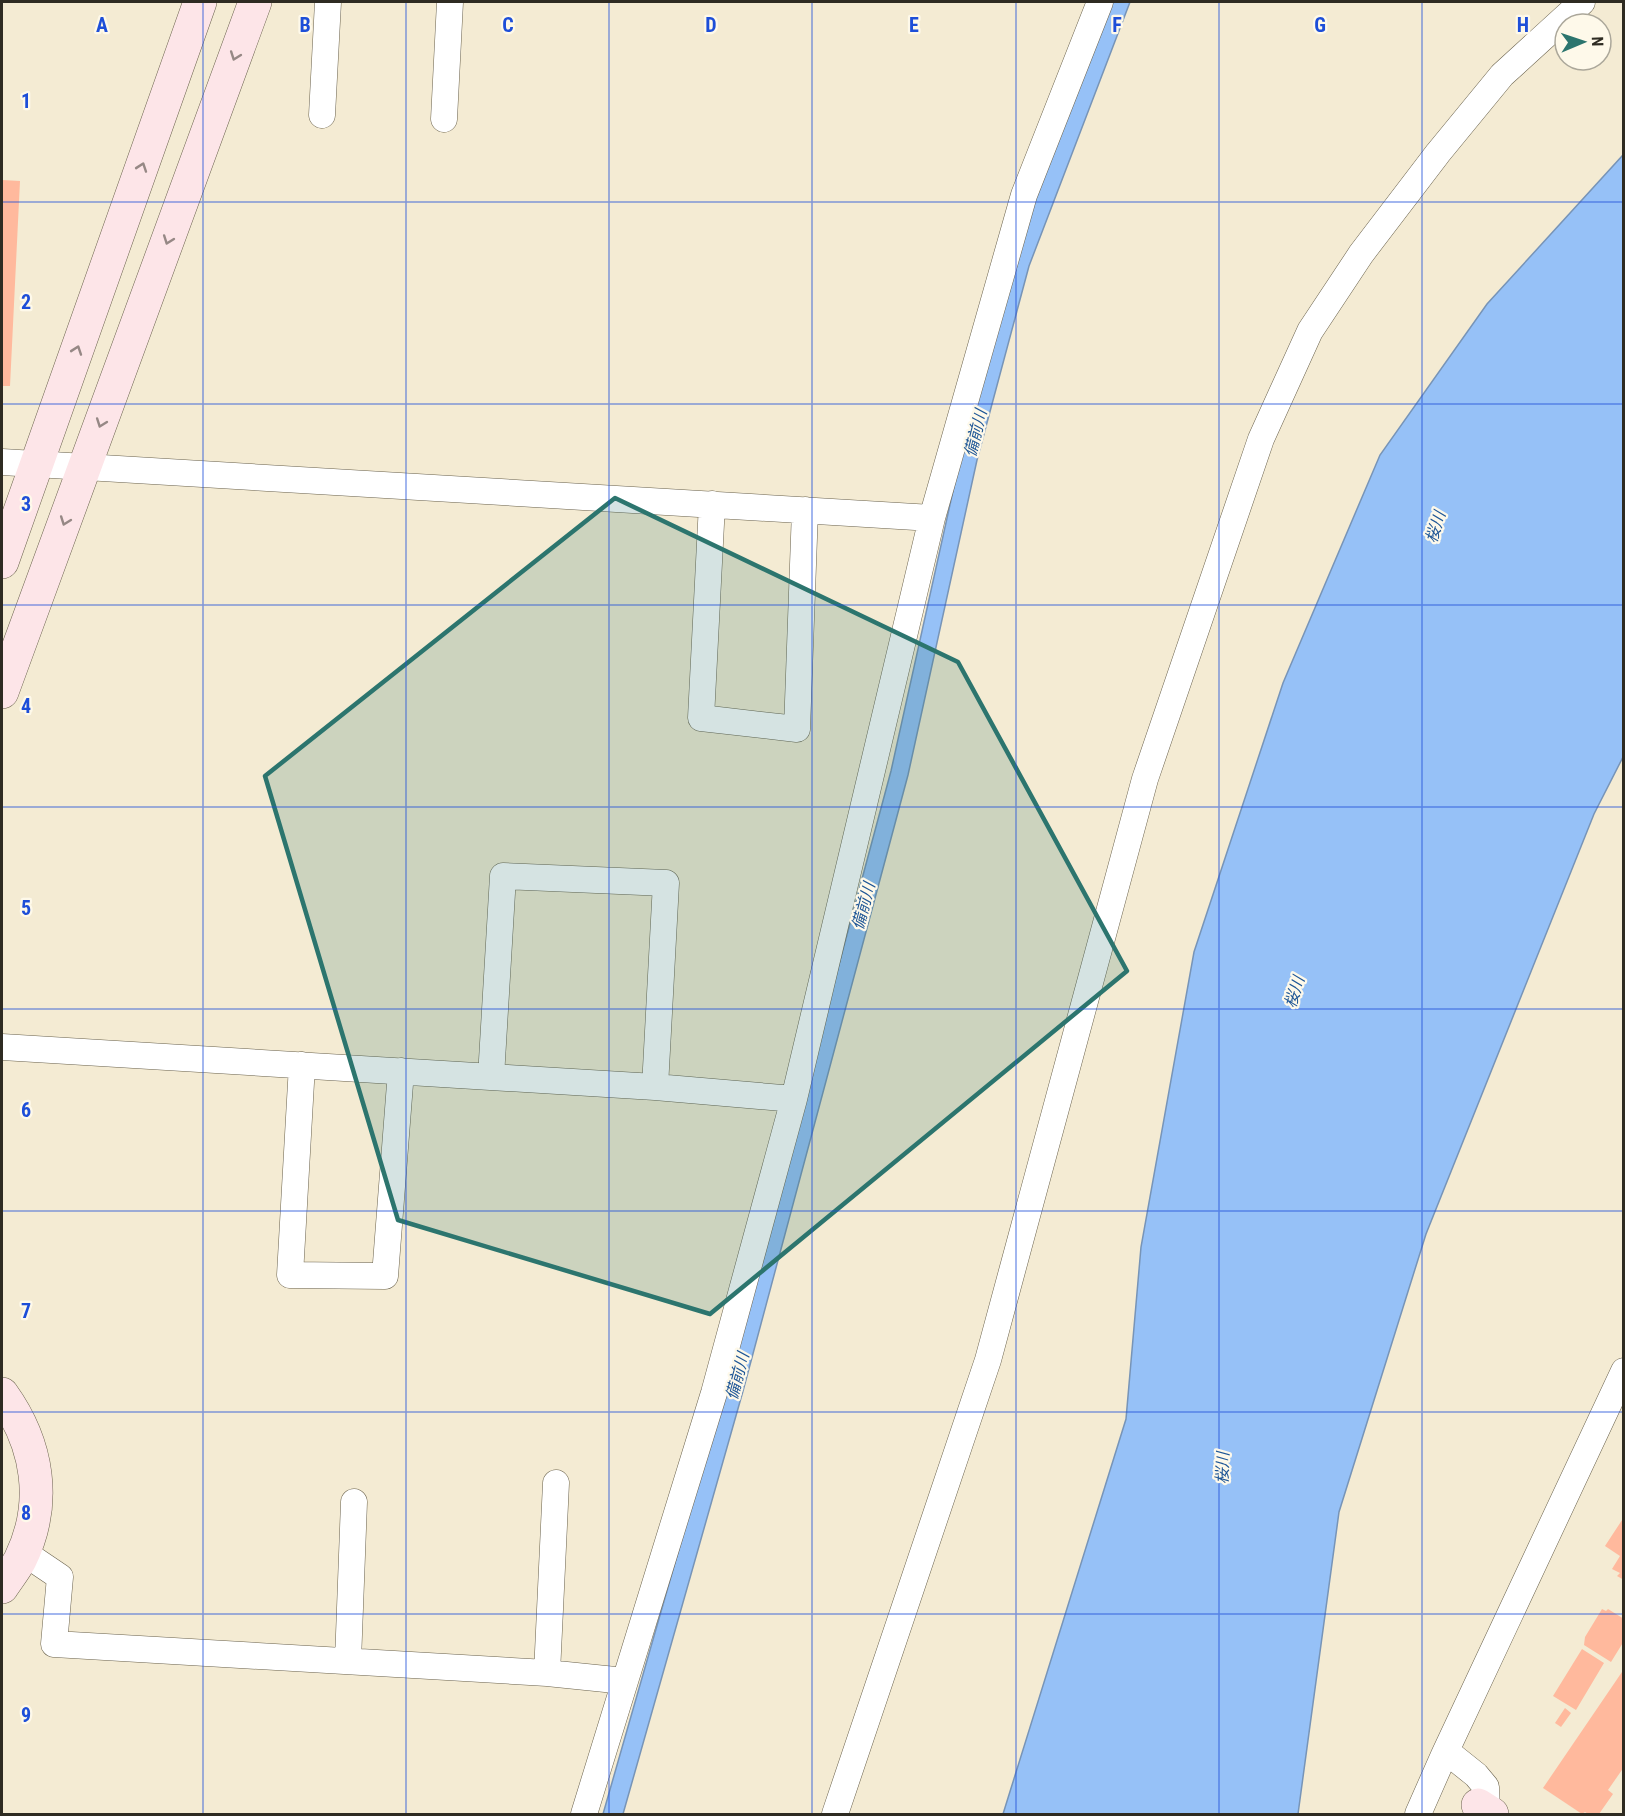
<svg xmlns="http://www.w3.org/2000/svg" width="1625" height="1816" font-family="'Roboto Condensed','Noto Sans JP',sans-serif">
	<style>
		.water { fill: #96c1f7; stroke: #7794b7; stroke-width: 1.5 }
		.building { fill: #ffb99d }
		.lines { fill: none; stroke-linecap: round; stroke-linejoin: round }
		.street-casing { stroke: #6a624d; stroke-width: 27 }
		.secondary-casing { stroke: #6a624d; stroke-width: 34 }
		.street { stroke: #fff; stroke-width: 26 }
		.secondary { stroke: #fde5e8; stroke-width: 33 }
		.oneway { stroke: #968885 }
		.marked { fill: #2c756e; fill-opacity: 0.2; stroke: #2c756e; stroke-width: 4.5; stroke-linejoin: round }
		.grid { fill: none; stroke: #1d4ed8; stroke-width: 1.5; stroke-opacity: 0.55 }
		.labels { text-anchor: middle; stroke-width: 4.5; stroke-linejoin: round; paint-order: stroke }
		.water-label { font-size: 16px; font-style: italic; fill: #1e5696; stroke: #fef9ea }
		.grid-label { font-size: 20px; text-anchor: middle; font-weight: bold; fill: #1d4ed8; stroke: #fef9ea; stroke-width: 4.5; stroke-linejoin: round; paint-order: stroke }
	</style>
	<rect width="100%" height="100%" fill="#f4ebd3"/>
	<path class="water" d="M1110,2H1130L1029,266L977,460L908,775L743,1391L623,1814H603L726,1385L891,771L961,455L1011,259Z
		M1623,155V757L1594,814L1426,1234L1339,1512L1298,1814H1003L1126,1419L1141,1247L1194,952L1283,683L1380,455L1487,304Z"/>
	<path class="building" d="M2,180L20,181L10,386H2Z
		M1624,1517V1580L1617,1576L1620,1573L1612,1569L1620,1556L1605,1546Z
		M1602,1609L1606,1611L1608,1609L1624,1619V1641L1611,1662L1584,1645L1585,1637Z
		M1582,1649L1604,1663L1576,1710L1553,1696Z
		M1624,1669V1767L1608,1790L1613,1794L1599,1814H1588L1585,1812L1582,1814L1543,1788Z
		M1565,1708L1571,1713L1561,1727L1555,1723Z"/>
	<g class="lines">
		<defs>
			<path id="street" d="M322,115L328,2
				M444,119L450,2
				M2,462L932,518L794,1099L714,1393L584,1814
				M712,504L701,718L797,729L805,510
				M932,518L1024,195L1100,2
				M2,1047L655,1087L794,1099
				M302,1065L290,1275L385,1276L401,1071
				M491,1077L503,876L666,883L655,1087
				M23,1552L60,1577L54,1644L547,1673L625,1681
				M348,1661L354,1502
				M547,1673L556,1483
				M1446,1751L1476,1775L1486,1787L1487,1811
				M835,1814L988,1360L1145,779L1261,439L1310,331L1361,254L1438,153L1502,75L1582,2
				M1418,1814L1444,1755L1624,1371"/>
			<path id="secondary" d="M2,562L200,2
				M2,692L255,2
				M2,1394C38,1444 48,1503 20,1560C15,1569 8,1578 2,1587
				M1478,1805L1492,1814"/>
		</defs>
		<use href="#street" class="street-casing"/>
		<use href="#secondary" class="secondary-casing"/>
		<use href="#street" class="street"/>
		<use href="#secondary" class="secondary"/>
	</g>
	<defs><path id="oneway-chevron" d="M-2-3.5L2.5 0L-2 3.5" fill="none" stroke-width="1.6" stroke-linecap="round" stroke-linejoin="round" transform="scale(1.5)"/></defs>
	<g class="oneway">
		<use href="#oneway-chevron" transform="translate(235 56) rotate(110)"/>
		<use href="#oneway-chevron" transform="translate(142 167) rotate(-71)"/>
		<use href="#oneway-chevron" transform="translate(168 240) rotate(110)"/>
		<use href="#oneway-chevron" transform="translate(77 350) rotate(-71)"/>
		<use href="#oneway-chevron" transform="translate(101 423) rotate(110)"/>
		<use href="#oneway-chevron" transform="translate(65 521) rotate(110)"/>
	</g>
	<path class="marked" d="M615,498L958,662L1127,971L710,1314L398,1220L265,776Z"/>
	<path class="grid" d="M203,2V1814M406,2V1814M609,2V1814M812,2V1814M1016,2V1814M1219,2V1814M1422,2V1814M2,202H1624M2,404H1624M2,605H1624M2,807H1624M2,1009H1624M2,1211H1624M2,1412H1624M2,1614H1624"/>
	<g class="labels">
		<g class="water-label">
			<text transform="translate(975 433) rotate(-76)" y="6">備前川</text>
			<text transform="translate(1435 527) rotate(-73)" y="6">桜川</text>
			<text transform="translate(863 906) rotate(-75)" y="6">備前川</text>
			<text transform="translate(1294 992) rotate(-73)" y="6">桜川</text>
			<text transform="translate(737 1376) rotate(-75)" y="6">備前川</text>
			<text transform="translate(1222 1468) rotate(-88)" y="6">桜川</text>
		</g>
	</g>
	<g class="grid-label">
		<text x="102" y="32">A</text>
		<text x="305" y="32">B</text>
		<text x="508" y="32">C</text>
		<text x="711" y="32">D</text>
		<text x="914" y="32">E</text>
		<text x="1117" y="32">F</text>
		<text x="1320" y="32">G</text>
		<text x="1523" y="32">H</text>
		<text x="26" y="108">1</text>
		<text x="26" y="309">2</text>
		<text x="26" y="511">3</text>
		<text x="26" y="713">4</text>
		<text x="26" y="915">5</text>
		<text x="26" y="1117">6</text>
		<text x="26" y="1318">7</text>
		<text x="26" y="1520">8</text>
		<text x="26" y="1722">9</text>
	</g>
	<rect width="1625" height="1816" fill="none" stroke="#2e2b22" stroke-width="6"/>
	<g transform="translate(1583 42) rotate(88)"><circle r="28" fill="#fef9ea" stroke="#aba79a" stroke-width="1.5"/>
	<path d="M0-4.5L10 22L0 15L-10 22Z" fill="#2c756e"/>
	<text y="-9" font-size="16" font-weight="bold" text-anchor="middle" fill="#2e2b22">N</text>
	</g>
</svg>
